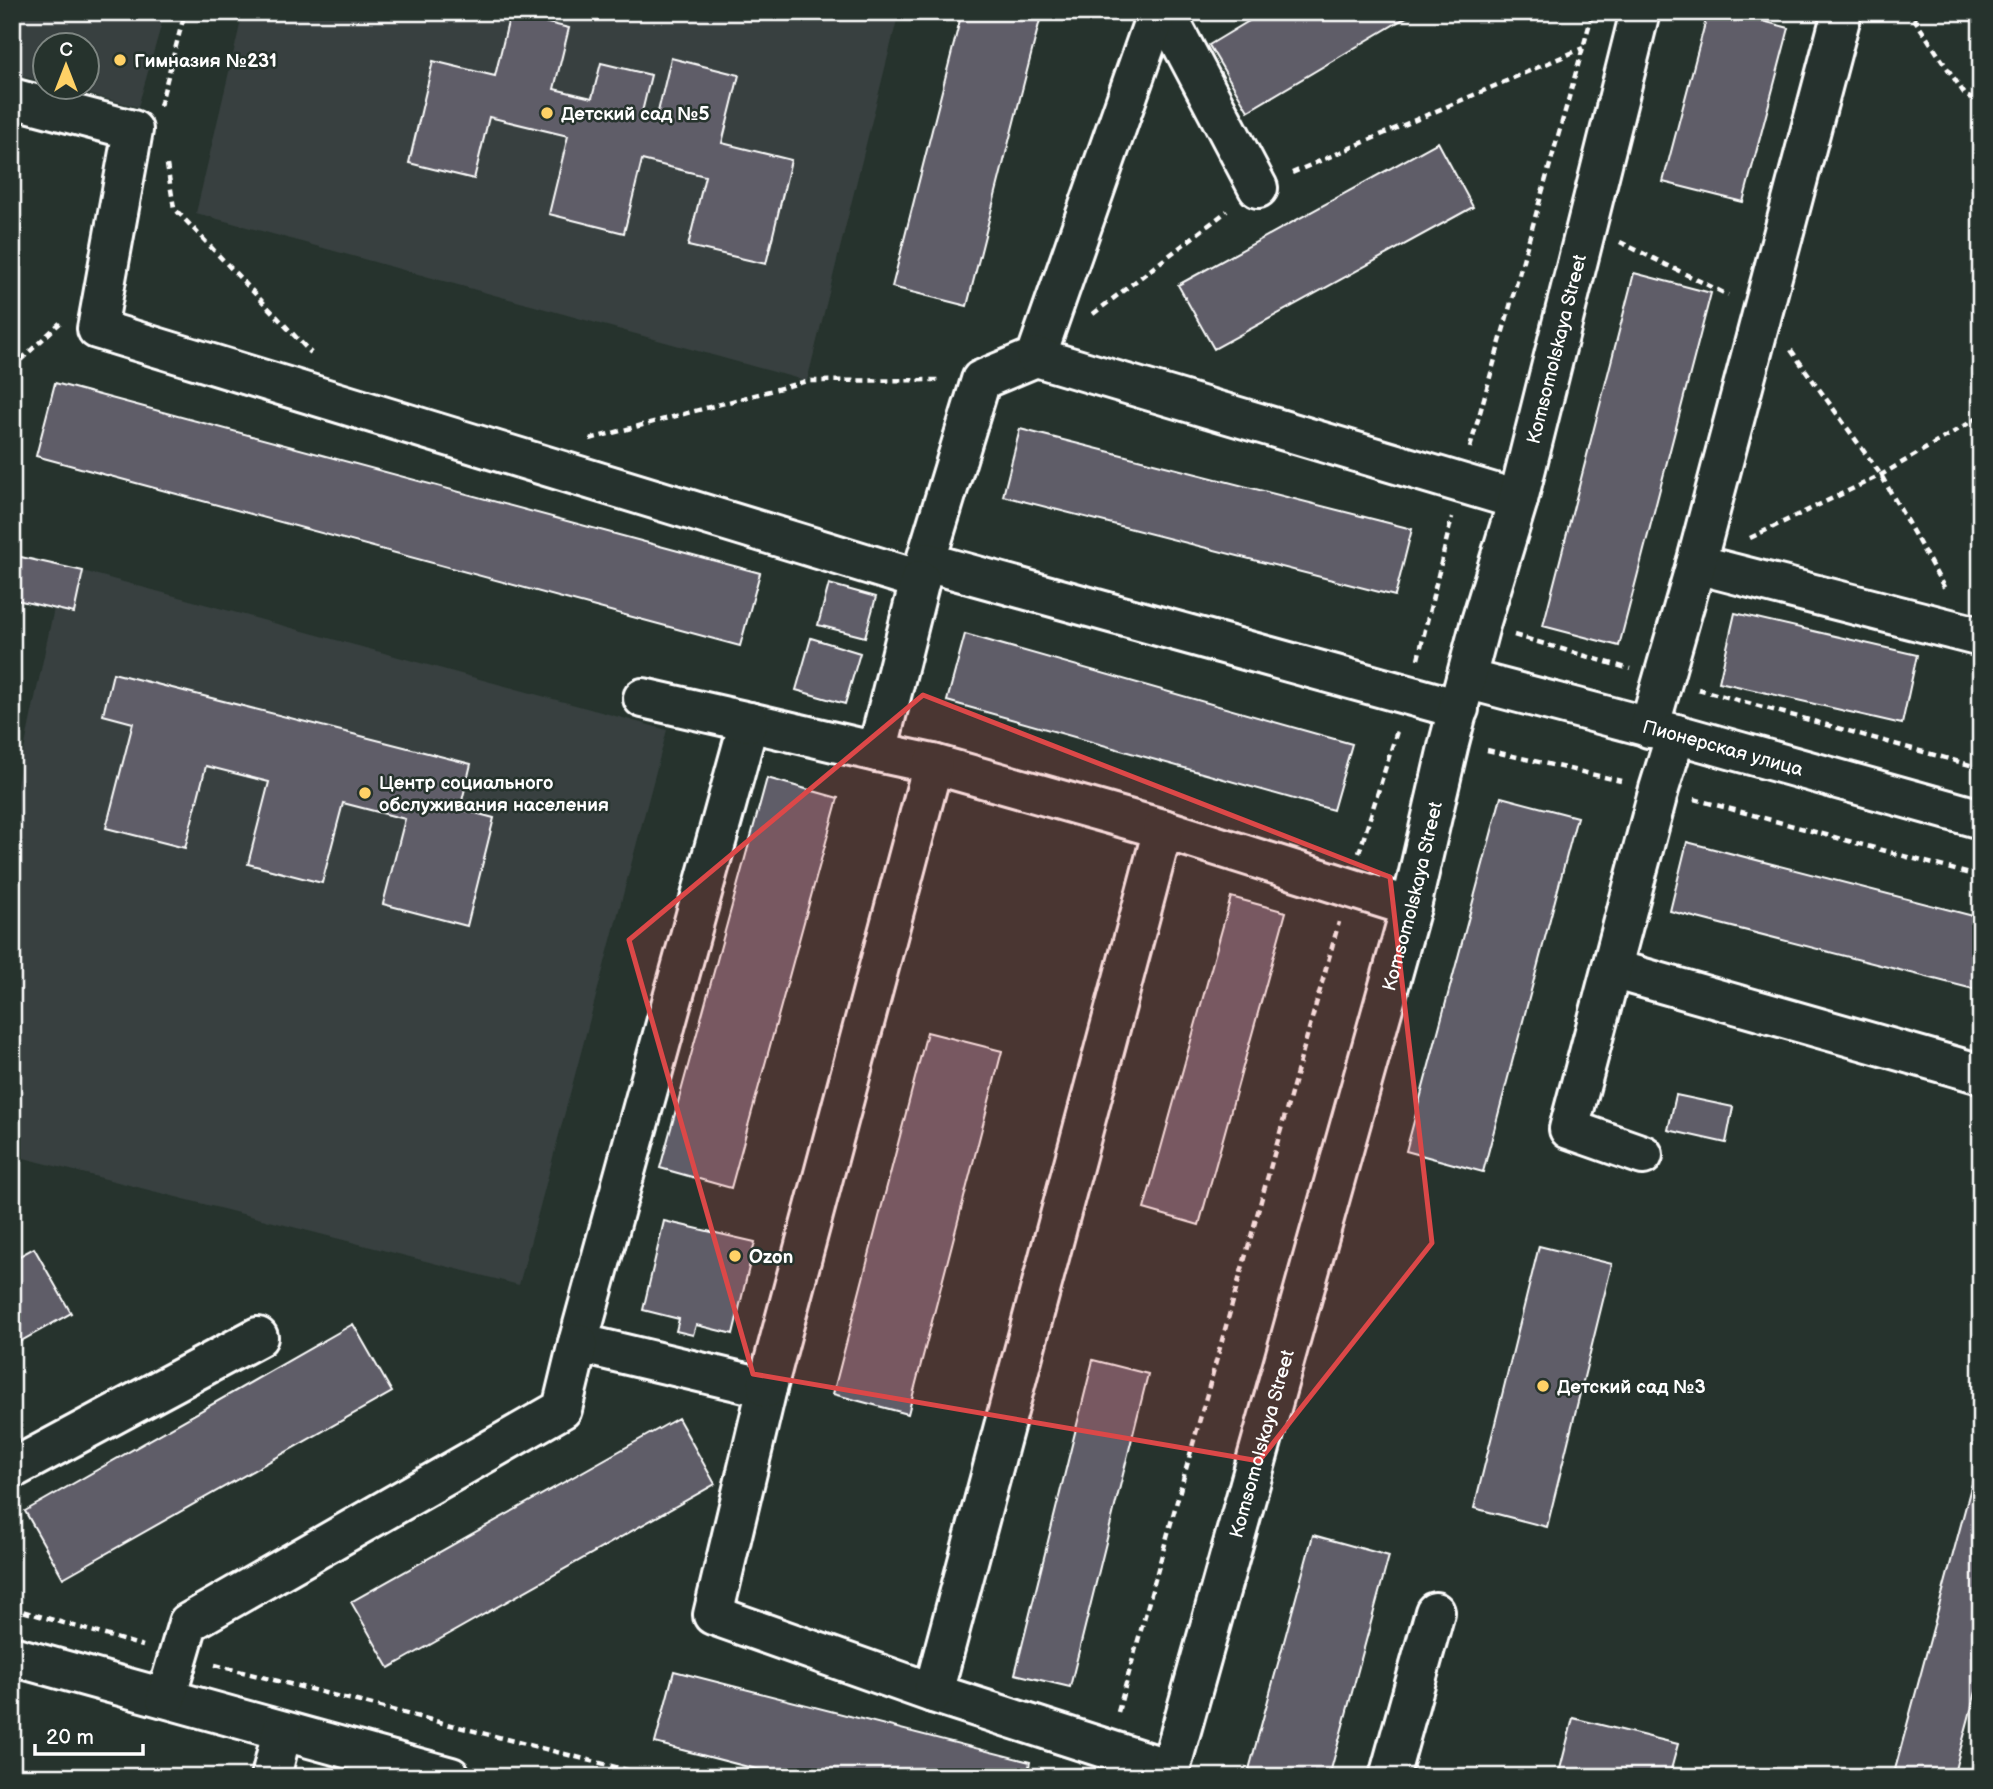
<svg xmlns="http://www.w3.org/2000/svg" width="1993" height="1789" font-family="'Balsamiq Sans',sans-serif">
	<style>
		.built { fill: #37403f }
		.building { fill: #5f5d68; stroke: #fff; stroke-width: 2 }
		.lines { fill: none; stroke-linecap: round; stroke-linejoin: round }
		.minor-casing { stroke: #fff; stroke-width: 44 }
		.path { stroke: #fff; stroke-width: 4.5; stroke-dasharray: 7 5; stroke-linecap: butt }
		.minor { stroke: #26332d; stroke-width: 38 }
		.marked { fill: #dc4848; fill-opacity: 0.2; stroke: #dc4848; stroke-width: 5; stroke-linejoin: round }
		.poi-dot { fill: #ffd166; stroke: #26332d; stroke-width: 2.5 }
		.labels { text-anchor: middle; stroke-width: 5; stroke-linejoin: round; paint-order: stroke }
		.poi-label { font-size: 19px; font-weight: bold; fill: #fff; stroke: #26332d; text-anchor: start }
		.street-label { font-size: 19px; fill: #fff; stroke: #26332d }
	</style>
	<rect width="100%" height="100%" fill="#26332d"/>
	<filter id="ink" filterUnits="userSpaceOnUse"><feTurbulence type="fractalNoise" baseFrequency=".0143" numOctaves="2"/><feDisplacementMap in="SourceGraphic" scale="14" xChannelSelector="R" yChannelSelector="G"/><feConvolveMatrix kernelMatrix="1 2 1 2 8 2 1 2 1" color-interpolation-filters="sRGB"/></filter>
	<g filter="url(#ink)">
		<path class="built" d="M12,12H165L138,107L65,88H88V46H46L45,82L12,74Z
			M243,12H899L807,381L196,213Z
			M83,571L667,730L519,1285L12,1155V807L54,608Z"/>
		<path class="building" d="M962,12H1042L967,306L892,287Z
			M1264,12H1415L1248,111L1209,45Z
			M1708,12H1729L1789,28L1743,202L1663,182Z
			M510,14L569,28L554,89L592,98L601,63L651,75L642,112L657,116L671,58L739,75L722,143L791,160L766,264L688,246L705,176L642,160L624,233L549,214L568,136L489,117L474,179L409,163L433,61L495,76Z
			M1438,142L1473,207L1214,349L1178,285Z
			M1634,273L1711,293L1619,646L1543,626Z
			M55,383L760,573L740,646L36,456Z
			M1020,429L1412,529L1395,596L1003,496Z
			M12,555L83,571L74,613L12,599Z
			M829,584L876,597L865,637L818,625Z
			M1735,613L1917,655L1902,724L1719,682Z
			M965,634L1352,744L1333,810L947,701Z
			M811,638L860,653L845,704L796,690Z
			M113,673L471,764L460,809L494,818L467,926L383,904L405,819L343,803L322,883L248,864L269,782L206,766L185,848L106,828L133,723L103,715Z
			M767,778L838,798L731,1188L660,1168Z
			M1501,797L1577,817L1483,1172L1406,1151Z
			M1687,842L1981,918V991L1670,911Z
			M1231,897L1286,912L1199,1225L1144,1209Z
			M927,1032L1002,1051L908,1414L833,1394Z
			M1676,1095L1733,1107L1726,1143L1668,1130Z
			M664,1221L755,1242L733,1334L696,1325L693,1335L676,1331L679,1319L643,1310Z
			M1539,1246L1612,1264L1547,1527L1474,1508Z
			M34,1248L71,1313L12,1346V1260Z
			M353,1324L392,1392L63,1578L25,1511Z
			M1093,1360L1148,1374L1070,1687L1015,1674Z
			M678,1418L715,1484L389,1668L351,1602Z
			M1981,1450V1673L1953,1777H1893Z
			M1313,1535L1389,1556L1329,1777H1247Z
			M674,1671L1030,1762L1027,1777H787L655,1743Z
			M1573,1718L1678,1744L1669,1777H1558Z"/>
		<g class="lines">
			<defs>
				<g id="minor">
					<path d="M1165,12L1258,188"/>
					<path d="M12,98L133,130L97,329L920,580L981,380L1036,357L1157,12"/>
					<path d="M1036,357L1518,500"/>
					<path d="M926,562L1459,709"/>
					<path d="M1696,564L1981,637"/>
					<path d="M920,580L877,752L749,722L578,1343L767,1388L713,1615L933,1693L1169,1769"/>
					<path id="s1" d="M1466,679L1676,734L1981,819"/>
					<path d="M643,698L749,722"/>
					<path d="M1649,728L1696,564L1842,12"/>
					<path d="M877,752L933,764L1163,829L1411,907"/>
					<path d="M1612,969L1981,1074"/>
					<path d="M1643,1155L1569,1129L1659,789L1676,734"/>
					<path d="M767,1388L933,764"/>
					<path d="M12,1469L258,1337"/>
					<path d="M12,1656L451,1777"/>
					<path d="M933,1693L1163,829"/>
					<path d="M166,1698L188,1623L562,1409L578,1343"/>
					<path d="M271,1777L282,1731"/>
					<path id="s2" d="M1168,1777L1411,907L1449,743L1480,625L1518,500L1640,12"/>
					<path d="M1389,1777L1435,1612"/>
				</g>
			</defs>
			<use href="#minor" class="minor-casing"/>
			<path class="path" d="M1904,12L1911,14L1966,96L1981,102
				M160,106L185,12
				M167,165L174,208L311,353
				M1292,173L1583,48
				M1620,242L1728,295
				M1093,314L1227,211
				M1791,350L1881,475L1945,589
				M12,368L60,323
				M590,439L807,381L941,380
				M1470,448L1593,12
				M1750,538L1881,475L1981,416
				M1514,635L1630,669
				M1418,659L1452,517
				M1698,689L1981,768
				M1487,750L1621,781
				M1694,799L1981,877
				M1359,853L1397,731
				M12,1608L143,1646
				M215,1665L655,1777
				M1118,1712L1339,922"/>
			<use href="#minor" class="minor"/>
		</g>
	</g>
	<path class="marked" d="M923,695L1390,877L1432,1243L1259,1461L753,1374L629,940Z"/>
	<g class="poi-dot">
		<circle cx="120" cy="60" r="7"/>
		<circle cx="547" cy="113" r="7"/>
		<circle cx="365" cy="793" r="7"/>
		<circle cx="735" cy="1256" r="7"/>
		<circle cx="1543" cy="1386" r="7"/>
	</g>
	<g class="labels">
		<g class="poi-label">
			<text x="134" y="67">Гимназия №231</text>
			<text x="561" y="120">Детский сад №5</text>
			<text x="379" y="789">Центр социального<tspan x="379" dy="22">обслуживания населения</tspan></text>
			<text x="749" y="1263">Ozon</text>
			<text x="1557" y="1393">Детский сад №3</text>
		</g>
		<g class="street-label">
			<text dy="7" stroke="none"><textPath href="#s2" startOffset="1480">Komsomolskaya Street</textPath></text>
			<text dy="7" stroke="none"><textPath href="#s1" startOffset="266">Пионерская улица</textPath></text>
			<text dy="7" stroke="none"><textPath href="#s2" startOffset="914">Komsomolskaya Street</textPath></text>
			<text dy="7" stroke="none"><textPath href="#s2" startOffset="346">Komsomolskaya Street</textPath></text>
		</g>
	</g>
	<rect width="1993" height="1789" fill="none" stroke="#26332d" stroke-width="42"/>
	<rect x="21" y="21" width="1951" height="1747" fill="none" stroke="#fff" stroke-width="2.5" filter="url(#ink)"/>
	<g transform="translate(66 66)"><circle r="33" fill="#26332d" stroke="#7d8581" stroke-width="2"/>
	<path d="M0-5L12 26L0 18L-12 26Z" fill="#ffd166"/>
	<text y="-10" font-size="19" font-weight="bold" text-anchor="middle" fill="#ffffff">С</text>
	</g>
	<path d="M35 1744v10h108v-10" fill="none" stroke="#ffffff" stroke-width="3.5"/>
	<text x="46" y="1744" font-size="21" fill="#ffffff" stroke="#26332d" stroke-width="5" paint-order="stroke">20 m</text>
</svg>
